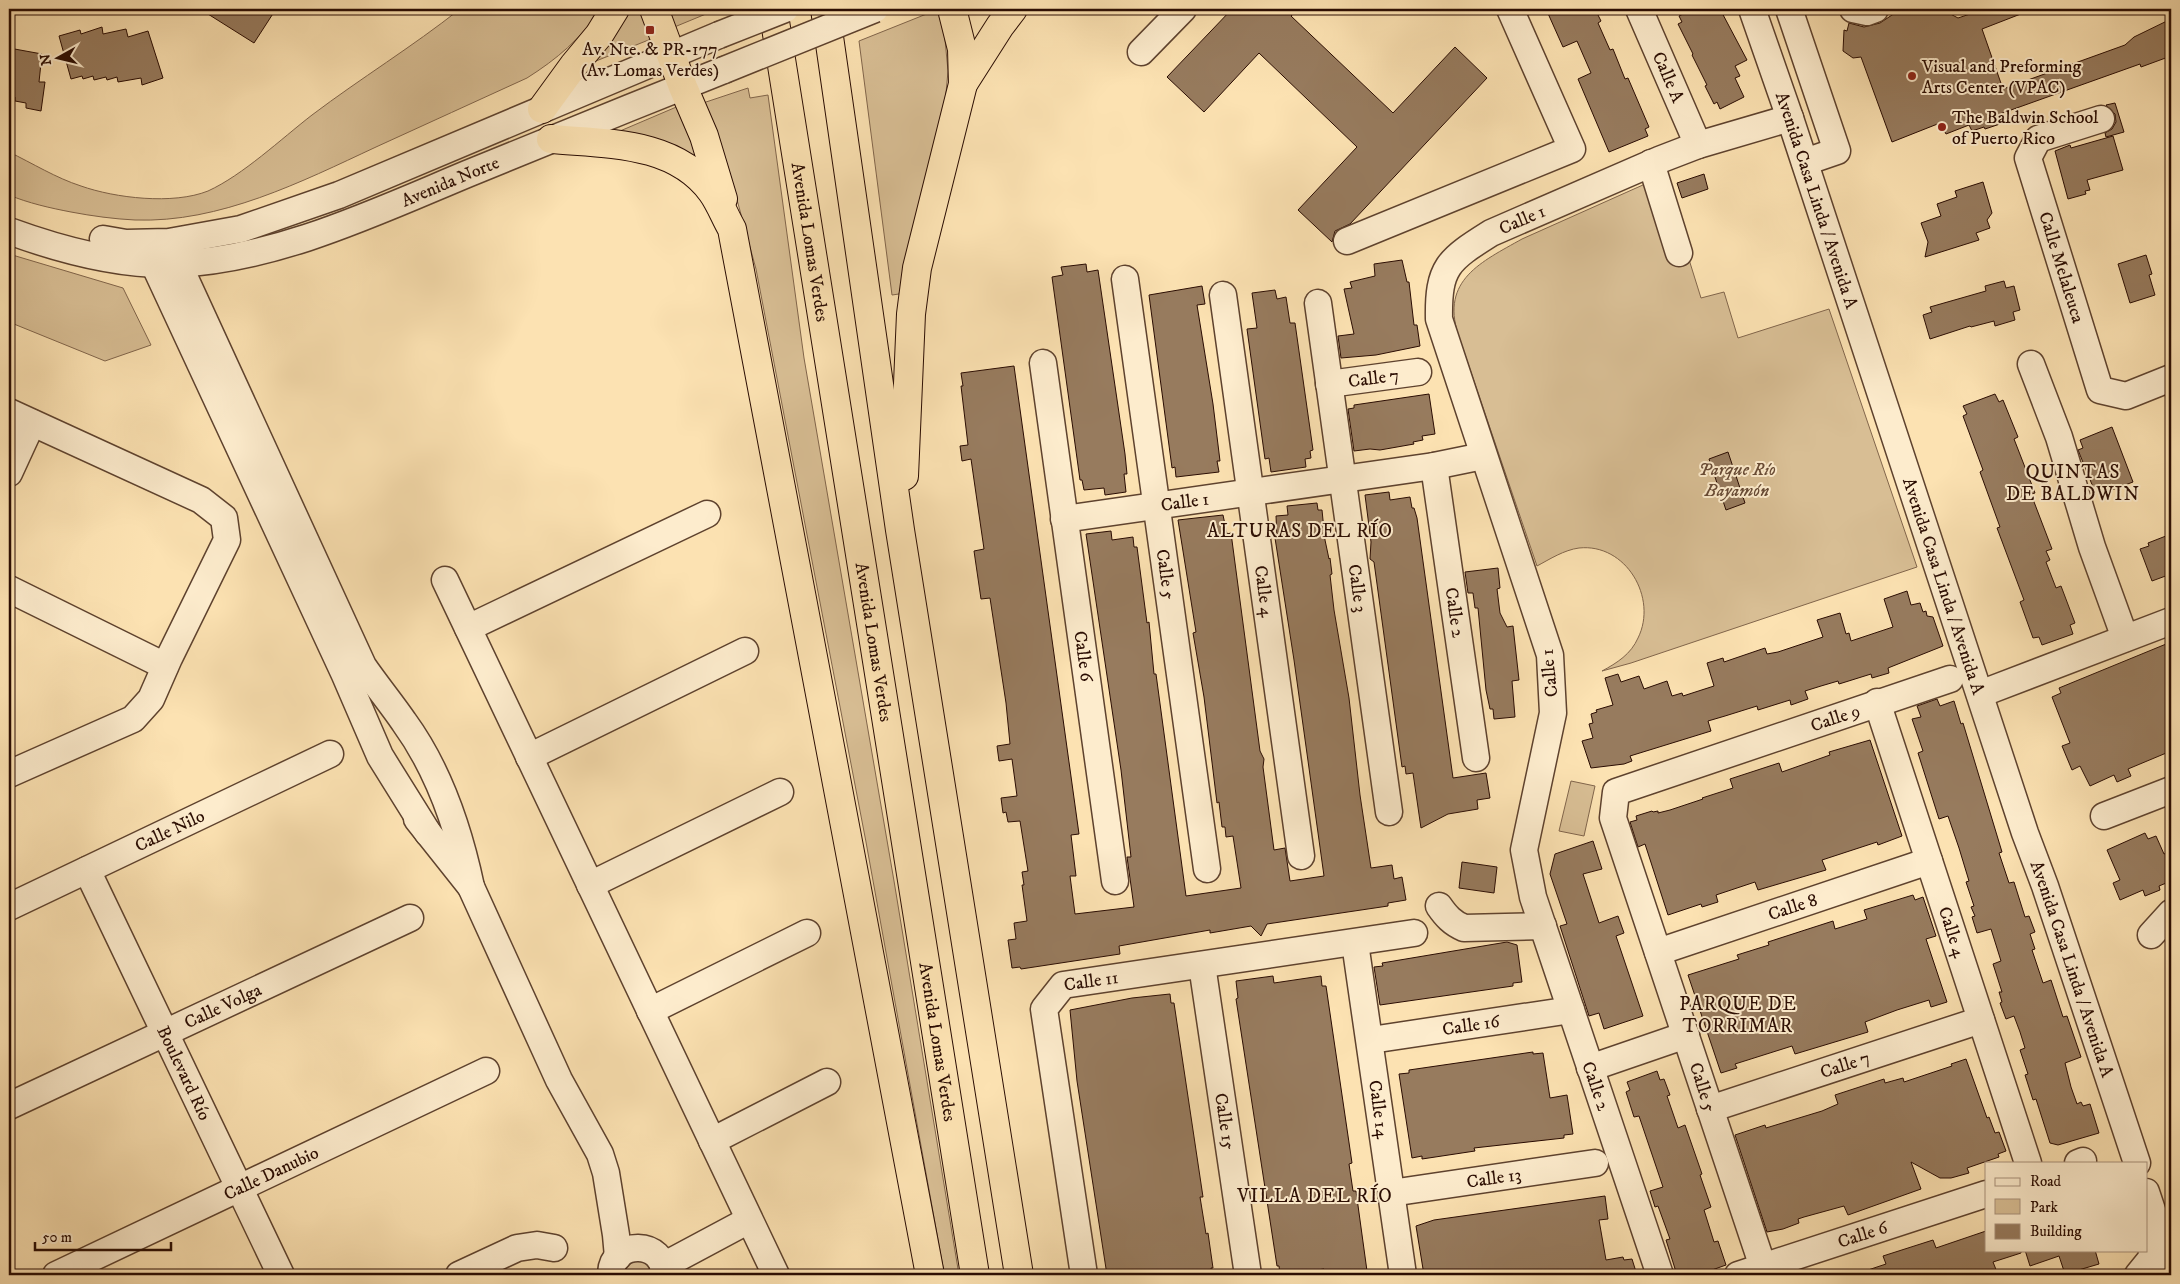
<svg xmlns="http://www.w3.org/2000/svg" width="2180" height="1284" font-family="'IM FELL DW Pica',serif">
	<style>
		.green { fill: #d8be94; stroke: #81654b }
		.building { fill: #977b5e; stroke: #2a0c02 }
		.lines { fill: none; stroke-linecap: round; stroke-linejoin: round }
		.minor-casing { stroke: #5e422e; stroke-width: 29 }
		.highway-casing { stroke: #2a0c02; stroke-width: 30 }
		.minor { stroke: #fdeccd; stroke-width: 26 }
		.highway { stroke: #fce2b2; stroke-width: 28 }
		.minor-bridge-casing { stroke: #5e422e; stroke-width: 29; stroke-linecap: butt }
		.minor-bridge { stroke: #fdeccd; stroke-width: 26 }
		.poi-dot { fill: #8f2418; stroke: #fdeccd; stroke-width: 2 }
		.labels { text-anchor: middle; stroke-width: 4; stroke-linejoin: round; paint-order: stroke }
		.poi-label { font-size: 18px; fill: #2a0c02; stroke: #fdeccd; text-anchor: start }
		.street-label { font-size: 18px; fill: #2a0c02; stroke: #fdeccd }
		.park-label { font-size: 18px; font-style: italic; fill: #674a35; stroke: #fdeccd }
		.neighbourhood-label { font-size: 19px; letter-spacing: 1px; fill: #2a0c02; stroke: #fdeccd }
	</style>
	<rect width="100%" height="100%" fill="#fce2b2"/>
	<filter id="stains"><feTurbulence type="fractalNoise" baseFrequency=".004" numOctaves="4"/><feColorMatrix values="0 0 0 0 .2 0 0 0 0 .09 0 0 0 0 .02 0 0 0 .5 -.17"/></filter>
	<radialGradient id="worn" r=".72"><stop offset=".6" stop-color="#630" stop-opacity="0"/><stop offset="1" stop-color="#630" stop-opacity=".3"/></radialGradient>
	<path class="green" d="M460,9H600C581,39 557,59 527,78C477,101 426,124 376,147C301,182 220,223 135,220C114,219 92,216 71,212C50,208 28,203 9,195V152C32,163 56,178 81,186C115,198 173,205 208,191C243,175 281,139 312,115C361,78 412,47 460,9Z
		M625,9H646L656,37L591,63Z
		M665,9H718L672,28Z
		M939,9L944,29L948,71L945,104L899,294L892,295L859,41Z
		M748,88L750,98L768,95L804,358L894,881L959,1275H945L943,1267L866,842L756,269L728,167L703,103Z
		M681,105L711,175L613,134Z
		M1663,176L1701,298L1724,292L1738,338L1829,309L1917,567L1631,663L1602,671C1617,663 1631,654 1638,638C1658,598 1626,543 1579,548C1564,550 1550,559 1537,566L1458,334C1441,280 1481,262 1522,239Z
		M9,254L123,288L151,345L105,361L9,322Z
		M1571,781L1595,786L1584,836L1559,831Z
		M644,1258L655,1275H620L622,1265Z"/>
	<path class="building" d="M200,9H276L254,43Z
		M1232,9H1299L1291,16L1393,113L1455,47L1487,78L1350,224L1335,231L1332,242L1298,210L1357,147L1259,53L1204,112L1167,77Z
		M1546,9H1595L1601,21L1598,23L1610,50L1613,49L1625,79L1628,78L1649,127L1645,129L1648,136L1609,152L1578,79L1591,73L1577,41L1563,47Z
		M1693,9H1720L1747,60L1735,66L1740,76L1735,78L1744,97L1720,109L1717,102L1714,104L1705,86L1707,85L1692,55L1693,54L1678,24L1682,22L1679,16Z
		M1901,9H1941L1958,18L1985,9H2030L2031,10L1982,29L2003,89L2125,45L2134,37L2171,19V56L2141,67L2140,64L1997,115L2000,124L1985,129L1984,127L1972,131L1969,125L1946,134L1940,123L1892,142L1861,57L1853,58L1843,51L1844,30L1847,31L1849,23L1864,27L1880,23Z
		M102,27L103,34L126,29L128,37L148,31L163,78L142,85L141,78L118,82L117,77L107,80L106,77L94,80L93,76L83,79L82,76L71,79L59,36L80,30L81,34Z
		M9,48L42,54L39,82H45L41,111L26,108V103L15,101V97L9,96Z
		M2115,103L2124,132L2106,137L2105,133L2112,129L2116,122L2115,114L2106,105Z
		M2113,136L2123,170L2087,180L2090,190L2085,191L2086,194L2068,199L2055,151L2070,145L2071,148Z
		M1704,174L1708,189L1682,198L1677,183Z
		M1983,182L1992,213L1987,220L1990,228L1976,233L1979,240L1925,257L1928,242L1921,223L1941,216L1937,204L1957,197L1955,191Z
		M2146,255L2152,274L2149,275L2155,295L2130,303L2118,264Z
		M1402,260L1407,282H1409L1414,325H1417L1420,346L1376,355L1341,358L1338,336L1354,334L1344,289L1352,288L1350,282L1375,276L1374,264Z
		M1086,264L1087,272L1098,270L1125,454L1127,474H1124L1126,492L1105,495L1104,488L1084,490L1082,480H1080L1052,277L1063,275L1061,267Z
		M2004,281L2006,288L2014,286L2020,310L2013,312L2015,320L1995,326L1994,321L1971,327L1970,326L1930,339L1923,315L1932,312L1930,307L1986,291L1985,286Z
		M1202,286L1205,304L1197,305L1213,404L1220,461H1217L1219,472L1176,477L1175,467L1172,468L1149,295Z
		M1275,290L1277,299L1286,297L1290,323H1295L1313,450L1310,451L1311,458L1305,459L1306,467L1271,472L1269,458L1265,459L1247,329L1257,328L1252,293Z
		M1014,366L1079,834L1071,835L1076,876H1070L1075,914L1134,907L1127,857H1131L1121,770L1086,534L1111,531L1112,540L1133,537L1134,547H1137L1147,623L1149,622L1154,674H1156L1186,896L1241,888L1233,836L1226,837L1225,827H1222L1219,802L1217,803L1204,697L1193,633L1196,632L1178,520L1223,515L1227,534L1231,533L1260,751L1264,759L1263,767L1274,850L1285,848L1290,881L1324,876L1294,660L1275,538H1277L1276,516L1288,515L1287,506L1317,503L1318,510H1322L1325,540L1329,559L1330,558L1332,574L1330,575L1334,610L1349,698L1360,795L1371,868L1392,865L1394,879L1402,877L1406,900L1388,903V906L1267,924L1261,936L1251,926L1210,933V930L1119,946L1120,954L1021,969L1020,967L1012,968L1008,940L1016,939L1014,923L1027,921L1022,885H1024L1022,872L1028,871L1020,821L1008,822L1006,812L1003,813L1001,798L1017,796L1012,759L999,761L997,746L1010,744L1006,703L990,598L981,599L974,551L984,549L971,459L962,461L960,446L968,445L961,386H963L961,373Z
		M1429,394L1435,434L1422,436L1423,440L1413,442L1414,444L1380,450L1370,449L1354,451L1348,409L1354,408V405Z
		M1995,394L1999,402L2003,400L2018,437L2014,439L2035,493L2031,494L2052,549L2046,551L2050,560L2046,562L2056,588L2061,586L2075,623L2070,625L2073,634L2042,645L2039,637L2033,638L2020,602L2024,600L1997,528L2000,527L1980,472L1983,470L1963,416L1967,414L1963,406Z
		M2112,427L2133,482L2101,494L2098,485L2093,487L2078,450L2083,448L2080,440Z
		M1728,452L1745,503L1726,510L1709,459Z
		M1389,492L1390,500L1410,497L1412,508H1414L1417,518L1453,778L1486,773L1490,798L1477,800L1478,809L1448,814L1421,828L1413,773L1406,774L1405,766L1402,767L1374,562L1370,559L1371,542L1365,495Z
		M2171,534V574L2152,581L2140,549L2149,546L2148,543Z
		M1498,568L1500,588L1497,589L1500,613L1507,627L1513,626L1519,680L1512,681L1515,717L1494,719L1493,709H1490L1486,690L1478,608H1475L1473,593H1468L1465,572Z
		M1907,591L1911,605L1920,603L1923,612L1926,611L1927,616L1933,617L1943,646L1888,668L1889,673L1872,678L1871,674L1839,684L1838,681L1821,686L1805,691L1808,699L1791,705L1790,700L1758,710L1757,706L1725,716L1708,721L1711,731L1630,756L1632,761L1624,764L1591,768L1582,741L1593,738L1589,724L1593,723L1591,714L1597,712L1596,710L1613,705L1605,678L1618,674L1621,682L1639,676L1644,689L1667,681L1672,696L1682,693L1683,696L1714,686L1707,663L1723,658L1724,662L1765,648L1767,654L1778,652L1823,637L1817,620L1840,613L1846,634L1849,633L1851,641L1893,627L1884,599Z
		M2171,642V751L2128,769L2131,776L2117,782L2114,775L2090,786L2080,766L2072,770L2062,746L2070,743L2052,697L2061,693L2059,688Z
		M1937,699L1940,706L1954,701L1961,724L1963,723L2002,852L1999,853L2009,883L2014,882L2025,917L2029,916L2035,932L2030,934L2035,949L2032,950L2043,983L2051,980L2063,1017L2067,1016L2081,1057L2065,1063L2071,1087L2077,1104L2081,1102L2083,1106L2090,1104L2099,1133L2058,1145L2050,1143L2036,1099L2033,1100L2025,1075L2028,1074L2020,1050L2025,1048L2020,1032L2014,1016L2006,1019L2000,1003L2002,1002L1999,992H2002L1993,964L2001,961L1991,929L1977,933L1972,917L1975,916L1971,907L1974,906L1966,882L1969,881L1959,848L1948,816L1939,819L1918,753L1923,751L1912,719L1921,717L1917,706Z
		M1870,740L1902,836L1878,845L1877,842L1822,860L1826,870L1758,890L1755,882L1716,895L1718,902L1702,907L1701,904L1668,915L1645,844L1638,847L1630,822L1637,820L1636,816L1652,811L1653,812L1658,811V813L1670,810L1703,799L1702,798L1733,788L1730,779L1779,763L1782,772L1830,755L1829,752Z
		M2145,833L2148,839L2156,836L2164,854L2171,851V881L2159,886L2160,890L2145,896L2143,890L2120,900L2113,883L2120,880L2107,850Z
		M1593,841L1602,869L1583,874L1599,923L1618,916L1624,933L1616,936L1643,1016L1604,1029L1599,1013L1589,1016L1560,926L1567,924L1550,874L1555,854Z
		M1462,862L1497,867L1494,893L1459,888Z
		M1913,895L1915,900L1923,897L1936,936L1926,939L1947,1002L1931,1007L1929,1000L1897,1010L1865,1022L1868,1032L1795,1054L1792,1046L1735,1064L1737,1068L1721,1073L1688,975L1739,959L1737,955L1769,945L1768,942L1833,921L1835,929L1867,919L1864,910Z
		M1507,942L1517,945L1522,982L1513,983V986L1380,1005L1374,967L1383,966L1382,963Z
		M1273,976L1274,983L1321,976L1322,986H1326L1352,1163L1349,1164L1353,1191H1356L1367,1271H1365L1366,1275H1325L1324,1269L1280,1275L1279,1266H1277L1236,999L1238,998L1236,981Z
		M1170,994L1171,1003H1174L1203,1197H1200L1206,1234L1208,1233L1213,1268H1211L1212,1275H1107L1077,1081L1070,1010L1132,998Z
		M1533,1052V1054L1543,1053L1550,1098L1567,1095L1573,1134L1564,1135V1138L1474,1148L1475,1151L1422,1159V1156L1412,1158L1399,1074L1409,1073V1070Z
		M1966,1059L1987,1118L1989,1117L1995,1133L1999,1132L2006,1151L1998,1154L1999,1157L1967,1168L1969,1173L1951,1178H1940L1911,1162L1921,1189L1848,1215L1844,1206L1804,1217L1798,1219L1799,1223L1783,1229L1767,1232L1735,1135L1765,1125L1766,1128L1822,1111L1838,1104L1835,1095L1884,1079L1885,1083L1903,1078L1904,1082L1952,1066L1951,1064Z
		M1657,1071L1660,1080L1664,1079L1670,1095L1667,1096L1678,1128L1685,1125L1702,1174L1700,1175L1711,1207L1704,1210L1714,1242L1718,1241L1726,1265L1712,1270L1713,1275H1677L1666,1240L1670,1239L1658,1206L1655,1207L1650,1191L1663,1187L1639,1116L1634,1117L1626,1092L1630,1090L1627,1082Z
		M1605,1196L1608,1219L1599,1220L1606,1260L1623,1257L1624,1260L1632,1259L1637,1275H1424L1416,1226L1434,1220Z
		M1986,1231V1250H2021V1253L1993,1262L1997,1272L1987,1275H1860L1859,1273L1886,1264L1883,1256L1933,1240L1936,1248Z
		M2025,1250H2095L2099,1264L2065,1274L2059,1256L2030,1266Z"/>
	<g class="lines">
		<defs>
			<g id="minor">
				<path id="s1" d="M1639,9L1698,145"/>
				<path id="s2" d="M1752,9L1790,118L2025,833L2045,886L2137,1163"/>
				<path d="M1789,9L1837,151L1805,162"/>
				<path d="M1853,9L1867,12L1875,9"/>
				<path d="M1141,52L1183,9"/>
				<path id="s3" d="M2101,119L2038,139L2028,158L2100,390L2126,396L2171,378"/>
				<path d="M1651,163L1679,253"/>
				<path id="s4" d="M9,231C61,250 119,266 175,264C275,260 376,212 467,174C553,139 638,104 724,70"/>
				<path d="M103,239L126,243L169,242L241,229L339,195L719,35"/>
				<path d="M1347,241L1572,149L1510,9"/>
				<path d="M171,248L363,666C376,685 391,703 404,722C439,770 459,830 471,887"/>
				<path d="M147,249L345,675L380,756L428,833"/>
				<path id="s5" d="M1125,279L1207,869"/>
				<path id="s6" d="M1223,295L1301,856"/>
				<path id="s7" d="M1318,303L1389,812"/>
				<path id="s8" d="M1043,363L1115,881"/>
				<path d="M2031,364L2059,437L2092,547L2125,638"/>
				<path id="s9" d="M1329,384L1418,372"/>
				<path d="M9,412L201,500L224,518L227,540L169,658L151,699L133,719L9,774"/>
				<path id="s10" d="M1434,466L1476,758"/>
				<path d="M9,473L32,423"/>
				<path id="s11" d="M1064,519L1434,466L1483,456"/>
				<path d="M445,580L776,1275"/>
				<path d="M9,589L165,666"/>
				<path d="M468,628L707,514"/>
				<path d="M1980,694L2171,621"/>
				<path id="s12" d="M1877,702L2028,1163"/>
				<path d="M529,757L745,651"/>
				<path d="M2104,816L2171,790"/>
				<path d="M417,819L471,887L559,1080L600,1154L606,1173L616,1235L618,1257"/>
				<path id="s13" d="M87,870L281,1275"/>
				<path d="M590,885L780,792"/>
				<path d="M1439,906C1446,916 1452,923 1464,928L1543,926"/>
				<path id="s14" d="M9,907L330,754"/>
				<path d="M2151,935L2171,913"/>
				<path id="s15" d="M1355,943L1403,1275"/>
				<path id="s16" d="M1658,952L1929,861"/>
				<path id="s17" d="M1202,965L1248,1275"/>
				<path d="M650,1011L807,933"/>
				<path id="s18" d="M1371,1040L1571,1010"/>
				<path d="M1590,1068L1686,1035"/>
				<path id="s19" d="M9,1106L410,918"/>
				<path id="s20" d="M1710,1109L1981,1020"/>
				<path d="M712,1141L827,1082"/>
				<path d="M2078,1163L2083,1161"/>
				<path d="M2146,1192L2171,1267"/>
				<path id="s21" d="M1391,1193L1595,1163"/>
				<path d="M663,1266L749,1220"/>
				<path id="s22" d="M1763,1267L1613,818L1616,792L1950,679"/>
				<path id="s23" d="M56,1275L486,1071"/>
				<path d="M459,1275L517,1248L537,1245L554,1248"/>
				<path d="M611,1275C611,1238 666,1240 664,1275"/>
				<path id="s24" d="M1084,1275L1044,1009L1063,985L1414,933"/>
				<path id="s25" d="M1660,1275L1533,897L1524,850L1553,713L1550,655L1439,319C1438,267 1448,260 1491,233L1659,160L1698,145L1790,118"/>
				<path id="s26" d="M1738,1275L1986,1194"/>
				<path d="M2138,1275L2151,1259L2156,1226"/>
			</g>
			<g id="highway">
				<path d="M654,9L683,87L704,136L723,199"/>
				<path id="s27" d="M773,9L975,1275"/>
				<path d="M825,9L900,530L1019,1275"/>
				<path d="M963,84L1000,26L1013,9"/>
				<path d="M542,109L574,65L599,35L615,9"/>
				<path d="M551,139C607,144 675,141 712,192C720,203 725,217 732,229L930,1275"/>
				<path d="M904,476L911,314L917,268L963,84L962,49L952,9"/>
			</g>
		</defs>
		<use href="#minor" class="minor-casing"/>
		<use href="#highway" class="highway-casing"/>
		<use href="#minor" class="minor"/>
		<use href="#highway" class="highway"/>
		<defs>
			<path id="minor-bridge" d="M719,35L785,9
				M724,70L875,9"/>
		</defs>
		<use href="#minor-bridge" class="minor-bridge-casing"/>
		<use href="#minor-bridge" class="minor-bridge"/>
	</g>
	<g class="poi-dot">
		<rect x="645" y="25" width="10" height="10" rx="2.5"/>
		<circle cx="1912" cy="76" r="5"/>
		<circle cx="1942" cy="127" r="5"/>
	</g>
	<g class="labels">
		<g class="poi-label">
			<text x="650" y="55" text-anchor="middle">Av. Nte. &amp; PR-177<tspan x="650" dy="21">(Av. Lomas Verdes)</tspan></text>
			<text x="1922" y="72">Visual and Preforming<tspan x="1922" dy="21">Arts Center (VPAC)</tspan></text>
			<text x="1952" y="123">The Baldwin School<tspan x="1952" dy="21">of Puerto Rico</tspan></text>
		</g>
		<g class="street-label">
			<text dy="6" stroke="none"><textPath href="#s1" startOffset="74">Calle A</textPath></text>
			<text dy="6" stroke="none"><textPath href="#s4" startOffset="459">Avenida Norte</textPath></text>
			<text dy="6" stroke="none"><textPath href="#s2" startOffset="202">Avenida Casa Linda / Avenida A</textPath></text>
			<text dy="6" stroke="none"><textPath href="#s25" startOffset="1141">Calle 1</textPath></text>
			<text dy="6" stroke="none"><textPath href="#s27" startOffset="236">Avenida Lomas Verdes</textPath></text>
			<text dy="6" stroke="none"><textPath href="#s3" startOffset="202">Calle Melaleuca</textPath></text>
			<text dy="6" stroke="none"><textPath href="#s9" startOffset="45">Calle 7</textPath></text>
			<text dy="6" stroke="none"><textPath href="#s11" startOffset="122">Calle 1</textPath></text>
			<text dy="6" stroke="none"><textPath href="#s5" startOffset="298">Calle 5</textPath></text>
			<text dy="6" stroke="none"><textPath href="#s2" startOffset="608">Avenida Casa Linda / Avenida A</textPath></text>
			<text dy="6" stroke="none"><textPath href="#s7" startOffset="288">Calle 3</textPath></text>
			<text dy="6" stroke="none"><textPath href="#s6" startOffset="299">Calle 4</textPath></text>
			<text dy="6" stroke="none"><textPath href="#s10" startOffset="148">Calle 2</textPath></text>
			<text dy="6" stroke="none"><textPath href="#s27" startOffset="641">Avenida Lomas Verdes</textPath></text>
			<text dy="6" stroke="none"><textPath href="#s8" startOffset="296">Calle 6</textPath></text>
			<text transform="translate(1549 673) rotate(-96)" y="6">Calle 1</text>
			<text dy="6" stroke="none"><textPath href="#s22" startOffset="731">Calle 9</textPath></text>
			<text dy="6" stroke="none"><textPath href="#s14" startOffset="178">Calle Nilo</textPath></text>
			<text dy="6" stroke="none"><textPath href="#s16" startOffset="142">Calle 8</textPath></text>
			<text dy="6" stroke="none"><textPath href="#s12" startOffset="242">Calle 4</textPath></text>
			<text dy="6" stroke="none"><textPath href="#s2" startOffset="1012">Avenida Casa Linda / Avenida A</textPath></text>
			<text dy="6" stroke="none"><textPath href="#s24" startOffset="328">Calle 11</textPath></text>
			<text dy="6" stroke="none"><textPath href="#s19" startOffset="236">Calle Volga</textPath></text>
			<text dy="6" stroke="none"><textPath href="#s18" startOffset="101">Calle 16</textPath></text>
			<text dy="6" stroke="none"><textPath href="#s27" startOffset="1046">Avenida Lomas Verdes</textPath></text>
			<text dy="6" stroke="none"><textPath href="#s20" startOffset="142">Calle 7</textPath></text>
			<text dy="6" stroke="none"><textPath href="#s13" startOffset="225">Boulevard Río</textPath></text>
			<text transform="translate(1596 1086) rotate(71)" y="6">Calle 2</text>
			<text transform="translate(1703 1087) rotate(72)" y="6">Calle 5</text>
			<text dy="6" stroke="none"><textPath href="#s15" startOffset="168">Calle 14</textPath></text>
			<text dy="6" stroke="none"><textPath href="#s17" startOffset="158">Calle 15</textPath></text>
			<text dy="6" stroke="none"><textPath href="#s23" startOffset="238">Calle Danubio</textPath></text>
			<text dy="6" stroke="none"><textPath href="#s21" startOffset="104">Calle 13</textPath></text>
			<text dy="6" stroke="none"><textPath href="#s26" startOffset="131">Calle 6</textPath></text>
		</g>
		<g class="park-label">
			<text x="1737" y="475">Parque Río<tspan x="1737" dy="21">Bayamón</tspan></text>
		</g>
		<g class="neighbourhood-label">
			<text x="2073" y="478">QUINTAS<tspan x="2073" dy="22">DE BALDWIN</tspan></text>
			<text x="1300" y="537">ALTURAS DEL RÍO</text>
			<text x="1738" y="1010">PARQUE DE<tspan x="1738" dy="22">TORRIMAR</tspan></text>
			<text x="1315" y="1202">VILLA DEL RÍO</text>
		</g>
	</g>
	<rect width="2180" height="1284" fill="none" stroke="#fce2b2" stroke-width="30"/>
	<rect x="10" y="10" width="2160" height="1264" fill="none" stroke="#2a0c02" stroke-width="2.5"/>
	<rect x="15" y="15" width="2150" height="1254" fill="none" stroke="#2a0c02"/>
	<rect x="1985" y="1162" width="162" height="90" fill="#fdeccd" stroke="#a9927c"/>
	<rect x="1995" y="1178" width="25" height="8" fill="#fdeccd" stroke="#a9927c"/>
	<text x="2030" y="1186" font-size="15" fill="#2a0c02">Road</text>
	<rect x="1995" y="1199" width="25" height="15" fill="#d8be94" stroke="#a9927c"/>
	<text x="2030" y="1212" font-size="15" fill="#2a0c02">Park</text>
	<rect x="1995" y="1224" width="25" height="15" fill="#977b5e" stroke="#a9927c"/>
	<text x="2030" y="1236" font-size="15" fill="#2a0c02">Building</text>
	<g transform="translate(58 58) rotate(262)" stroke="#fdeccd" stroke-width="4" paint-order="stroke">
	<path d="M0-4L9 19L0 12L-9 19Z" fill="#2a0c02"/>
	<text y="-8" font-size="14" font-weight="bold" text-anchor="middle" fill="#2a0c02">N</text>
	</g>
	<path d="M35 1242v8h136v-8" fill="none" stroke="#2a0c02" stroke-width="2.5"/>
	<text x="42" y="1242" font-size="15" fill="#2a0c02" stroke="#fdeccd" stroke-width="4" paint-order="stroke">50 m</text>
	<rect width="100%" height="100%" filter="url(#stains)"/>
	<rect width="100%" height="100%" fill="url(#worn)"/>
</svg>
